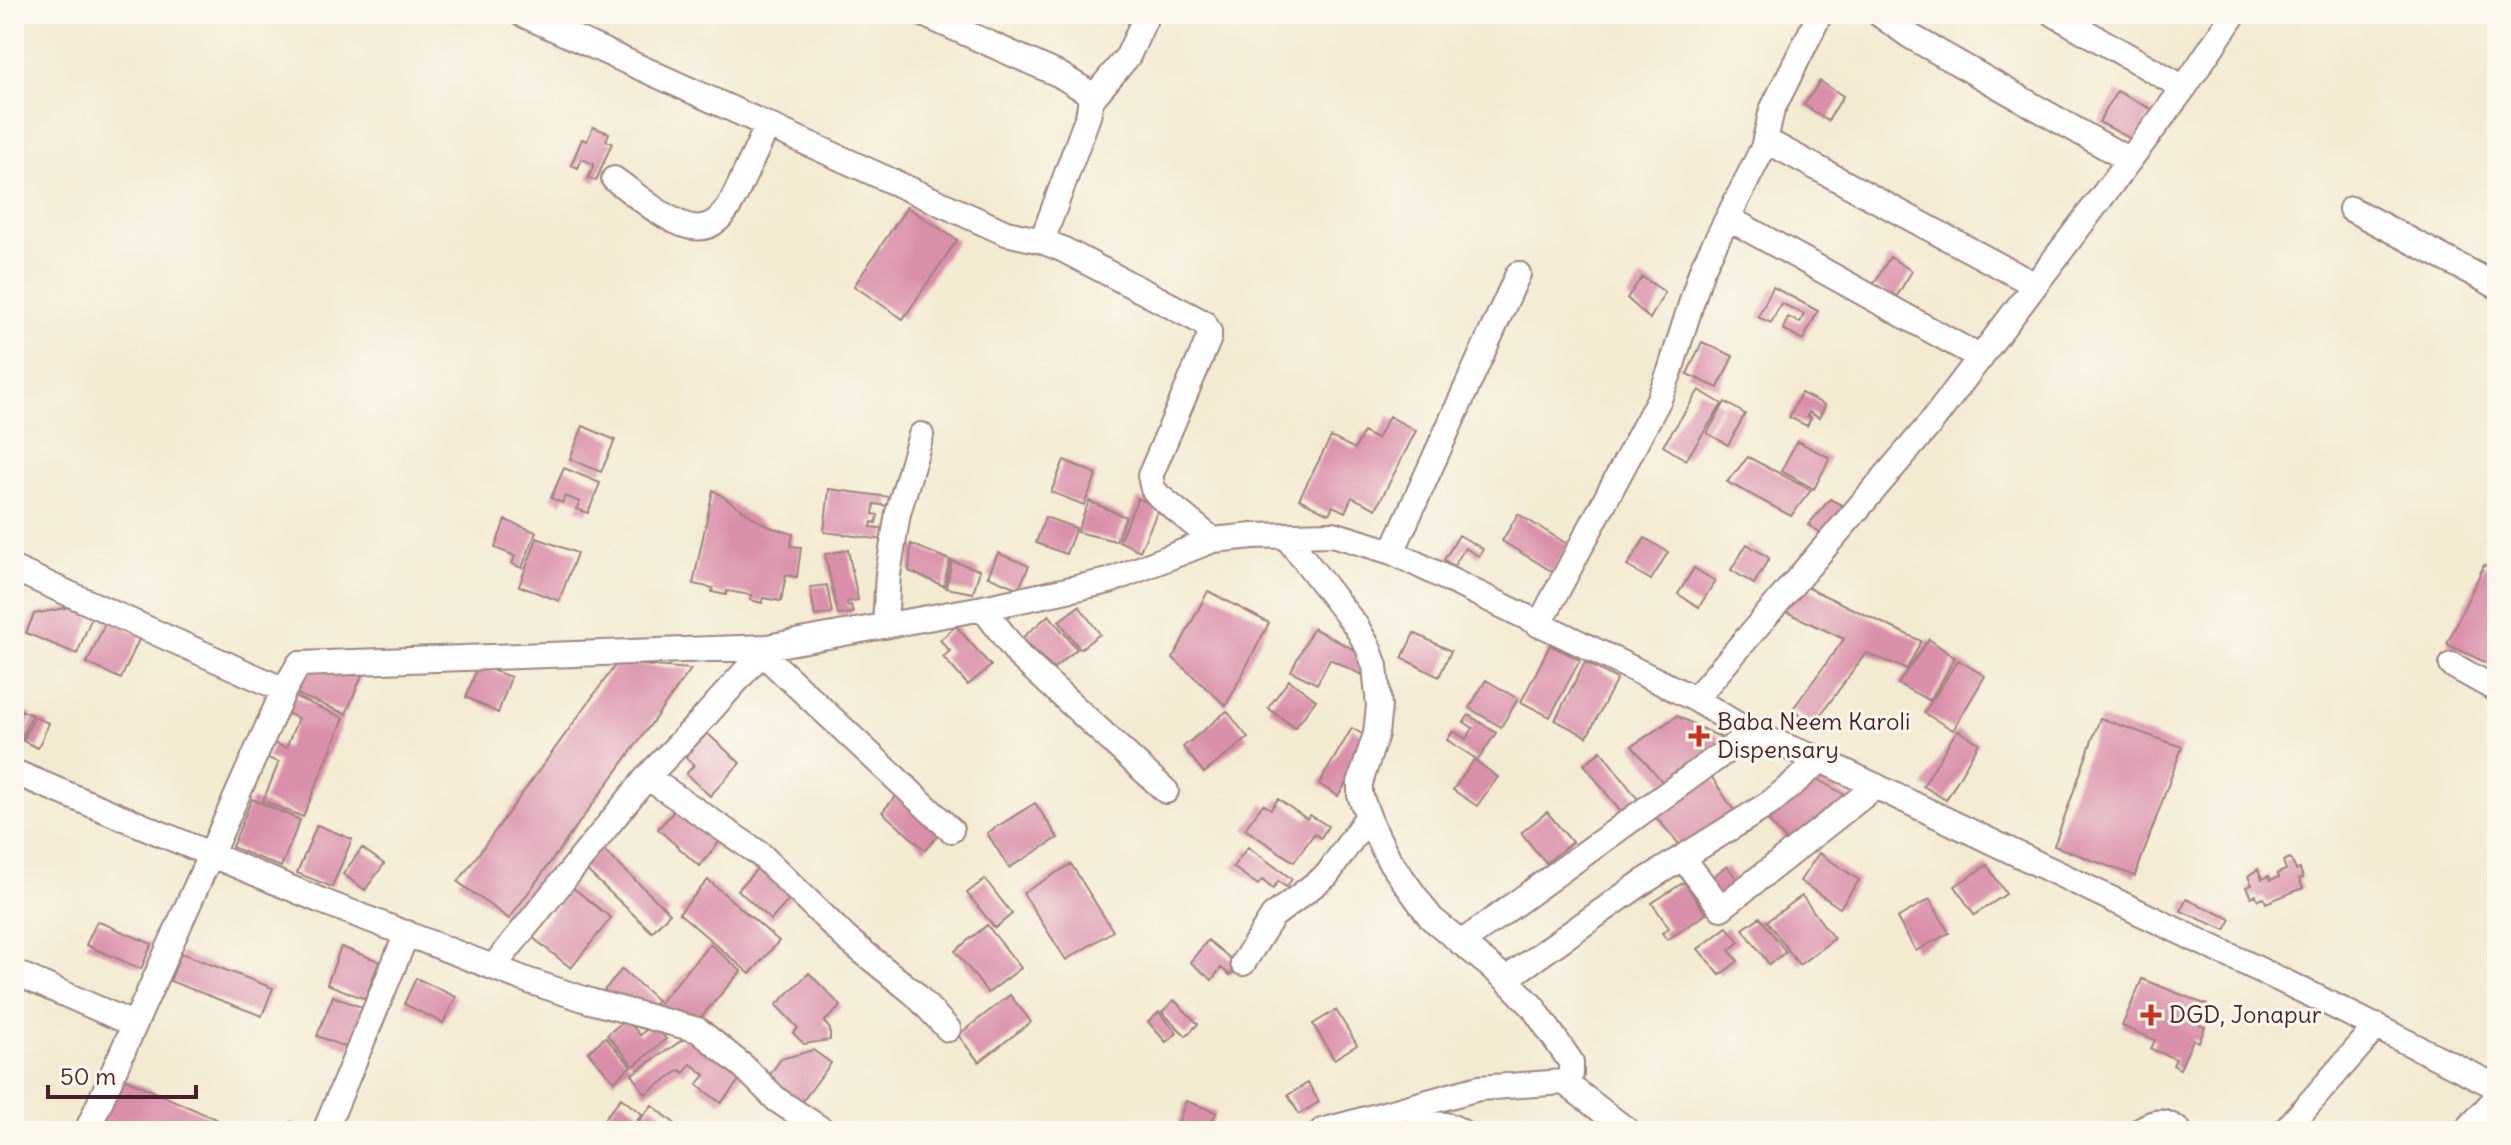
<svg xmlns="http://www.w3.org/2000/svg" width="2511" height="1145" font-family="Delius,sans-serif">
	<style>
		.building { fill: #d98ea9 }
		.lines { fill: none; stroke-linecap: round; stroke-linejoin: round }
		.minor-casing { stroke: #9e847e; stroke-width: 28 }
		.minor { stroke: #fff; stroke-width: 24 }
		.poi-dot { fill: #c8321e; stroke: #fbf7ec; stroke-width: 3 }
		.labels { text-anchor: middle; stroke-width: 6; stroke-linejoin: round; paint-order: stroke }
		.poi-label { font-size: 24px; fill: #4a1f2b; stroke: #fbf7ec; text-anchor: start }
	</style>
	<rect width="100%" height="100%" fill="#fbf7ec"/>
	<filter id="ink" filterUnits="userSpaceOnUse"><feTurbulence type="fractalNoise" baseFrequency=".0125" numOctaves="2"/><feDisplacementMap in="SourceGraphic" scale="16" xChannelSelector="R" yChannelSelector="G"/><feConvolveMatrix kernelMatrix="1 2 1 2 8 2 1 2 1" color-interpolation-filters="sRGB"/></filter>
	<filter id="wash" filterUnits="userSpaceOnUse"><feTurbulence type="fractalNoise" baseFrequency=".006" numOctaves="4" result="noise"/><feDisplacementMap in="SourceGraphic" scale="32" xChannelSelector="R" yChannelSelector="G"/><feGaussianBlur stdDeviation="1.8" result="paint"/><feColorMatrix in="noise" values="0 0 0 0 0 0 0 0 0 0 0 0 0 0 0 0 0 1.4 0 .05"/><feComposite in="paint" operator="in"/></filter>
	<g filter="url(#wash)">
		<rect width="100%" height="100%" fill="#f3ead2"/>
		<g id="blocks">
			<path class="building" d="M1820,81L1843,96L1828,121L1804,105Z
				M2117,91L2153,110L2135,141L2099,122Z
				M593,127L609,133L606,141L612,143L596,181L588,178L594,164L582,159L578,168L571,165L582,139L587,141Z
				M907,207L957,240L903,319L854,286Z
				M1890,257L1912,271L1895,299L1873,285Z
				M1642,277L1665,292L1650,319L1627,298Z
				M1773,287L1818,311L1803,340L1783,329L1788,317L1800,323L1804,314L1781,303L1771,323L1758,317Z
				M1702,342L1733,356L1718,388L1687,374Z
				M1699,390L1722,404L1686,460L1663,446Z
				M1801,393L1825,405L1819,418L1809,412L1807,416L1811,418L1807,426L1789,417Z
				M1725,402L1745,414L1728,445L1707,433Z
				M1389,416L1416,431L1376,509L1352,497L1345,512L1333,506L1329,514L1299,499L1331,437L1355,449L1363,432L1377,439Z
				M583,426L615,440L601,472L570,459Z
				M1797,441L1830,458L1814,489L1781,471Z
				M1748,457L1811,490L1791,516L1727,482Z
				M1064,460L1097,474L1084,505L1051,492Z
				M564,468L600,483L588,513L576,509L580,502L565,496L562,503L551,498Z
				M829,489L890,497L889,506L874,504L873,514L878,515L876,523L872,522L871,527L886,529L884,540L824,532Z
				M713,490L756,519L770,527L793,534L791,546L801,547L797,577L786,575L781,601L763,598L762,603L750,600L751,595L727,591L726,595L712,592L713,588L693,584Z
				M1138,498L1159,508L1140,551L1119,541Z
				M1830,499L1851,510L1829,537L1808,525Z
				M1089,501L1126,517L1116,541L1077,532Z
				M1518,514L1569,545L1553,572L1502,541Z
				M1045,517L1076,528L1066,554L1036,543Z
				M505,520L536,532L522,568L512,564L515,556L495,548Z
				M1459,535L1483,549L1479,556L1465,548L1454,566L1444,560Z
				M537,538L577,553L559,601L519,586Z
				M1645,538L1668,552L1651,580L1627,566Z
				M911,544L950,560L944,586L909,571Z
				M1747,544L1769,558L1754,584L1731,570Z
				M848,550L858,600L847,602V606L851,605L853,613L838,615L825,554Z
				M998,553L1029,566L1020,586L1014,587L988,576Z
				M952,561L980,570L973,593L946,588Z
				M2484,565L2497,571V668L2447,644Z
				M1694,568L1715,581L1699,607L1678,594Z
				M1800,584L1921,641L1907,669L1866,653L1813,725L1792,710L1844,639L1780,609Z
				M827,585L832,613L815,616L810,587Z
				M1208,591L1269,623L1226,706L1173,658Z
				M75,606L93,614L77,654L26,633L34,614Z
				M1079,606L1100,634L1080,649L1059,621Z
				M1049,615L1077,649L1053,669L1022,638Z
				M107,619L141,635L121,679L87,663Z
				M956,626L991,666L968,685L943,657L950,651L940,640Z
				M1313,628L1370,658L1362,675L1330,659L1317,684L1291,671Z
				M1414,633L1451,651L1439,677L1402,658Z
				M1929,639L1955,658L1930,701L1898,684Z
				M1550,645L1580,660L1550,717L1521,702Z
				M1958,660L1985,676L1953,730L1924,713Z
				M1585,662L1617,679L1587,737L1555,720Z
				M367,663L346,714L294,693L302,672Z
				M617,663L691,669L509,919L458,882Z
				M478,665L511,677L498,713L466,697Z
				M1289,680L1316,700L1295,728L1268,708Z
				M1486,680L1518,699L1501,727L1469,708Z
				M293,696L344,718L303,817L263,801L279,762L267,758L273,743L286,748L298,718L286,713Z
				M14,707L32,715L21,740L14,737Z
				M1227,711L1248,738L1204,773L1183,747Z
				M1469,715L1496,733L1478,760L1447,740L1453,731L1466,739L1473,728L1464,722Z
				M1677,716L1726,740L1665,785L1632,746Z
				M34,717L49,723L38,748L23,741Z
				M2100,718L2182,747L2135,876L2054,846Z
				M1352,728L1372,740L1338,796L1319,784Z
				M1957,730L1979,743L1946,800L1923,786Z
				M707,733L740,763L710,796L686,774L694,765L685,757Z
				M1601,751L1640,802L1623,815L1584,764Z
				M1474,760L1498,777L1477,806L1453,790Z
				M1709,773L1739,818L1686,852L1653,814Z
				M1817,779L1852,799L1791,846L1768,821Z
				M899,793L942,831L925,850L882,812Z
				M252,799L300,820L281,867L232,847Z
				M1278,799L1307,819L1310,815L1328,826L1321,838L1314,834L1294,862L1245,829L1263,804L1271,809Z
				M681,803L722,839L699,866L658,829Z
				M1035,803L1058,838L1009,868L987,833Z
				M1547,812L1572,842L1546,863L1521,833Z
				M317,825L352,839L332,887L297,873Z
				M599,846L670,913L652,932L581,865Z
				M1248,847L1292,879L1286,887L1278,881L1273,889L1262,880L1258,885L1233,867Z
				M362,848L384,864L365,890L343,874Z
				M1819,853L1859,880L1840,908L1800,881Z
				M2290,858L2296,870L2300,869L2303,878L2299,879L2303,888L2266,903L2264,898L2258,900L2256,895L2251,897L2246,887L2252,885L2248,876L2258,869L2262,879L2269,876L2270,880L2279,877L2277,873L2286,870L2283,861Z
				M762,863L796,892L771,920L738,890Z
				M1071,864L1113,931L1066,960L1023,893Z
				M1987,865L2006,894L1974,915L1955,886Z
				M1727,866L1742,886L1722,900L1706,882Z
				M985,879L1012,914L995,928L967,893Z
				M708,880L779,941L750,974L679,913Z
				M1684,882L1706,914L1667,940L1662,933L1669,928L1652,903Z
				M572,887L611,918L571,968L532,937Z
				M1802,896L1834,939L1799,965L1767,921Z
				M1930,899L1949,933L1916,951L1897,918Z
				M2186,899L2231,919L2225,930L2181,911Z
				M1760,917L1786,952L1769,964L1743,929Z
				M97,921L152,944L141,969L86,945Z
				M987,925L1021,968L988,993L955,951Z
				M1727,927L1739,942L1729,950L1738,961L1720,975L1698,949Z
				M1208,940L1238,965L1230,975L1221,968L1212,980L1190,962Z
				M710,944L741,971L696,1023L655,1008Z
				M341,947L379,961L365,999L327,984Z
				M181,953L273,988L262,1016L170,981Z
				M622,969L657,1000L653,1005L601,994Z
				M809,973L841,1006L824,1022L830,1029V1040L804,1044L793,1033L798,1028L776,1005Z
				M416,978L456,997L443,1023L404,1004Z
				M2142,979L2207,1005L2199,1025L2205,1027L2199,1042L2193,1039L2180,1069L2173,1065L2176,1059L2151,1049L2155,1040L2122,1026Z
				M1010,995L1031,1022L979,1062L958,1035Z
				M333,996L366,1009L350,1049L317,1036Z
				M1174,1000L1198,1024L1186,1036L1162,1012Z
				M1336,1010L1357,1045L1334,1059L1313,1024Z
				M1159,1012L1177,1033L1166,1042L1148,1022Z
				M626,1019L640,1035L653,1024L666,1039L634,1066L607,1035Z
				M690,1035L746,1072L721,1103L697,1085L705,1075L691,1064L684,1073L680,1070L645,1094L632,1074Z
				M605,1037L631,1066L614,1081L588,1052Z
				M813,1050L831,1063L802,1102L768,1077L781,1059Z
				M121,1077L220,1121L215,1131H101L94,1128Z
				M1308,1083L1319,1102L1299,1114L1288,1095Z
				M621,1098L642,1114L629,1131H594Z
				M1186,1101L1216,1112L1209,1131H1198L1178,1123Z
				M652,1105L684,1131H631Z
				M291,1122L311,1131H287Z"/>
		</g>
	</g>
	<g filter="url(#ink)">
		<use href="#blocks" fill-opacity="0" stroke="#9e847e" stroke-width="2"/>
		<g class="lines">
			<defs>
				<path id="minor" d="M522,14L1006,233L1042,241
					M923,14L1060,75L1086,91L1091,100
					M1147,14L1128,56L1091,100L1088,116L1042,241L1062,249L1204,323L1209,332V338L1150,476L1153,489L1159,496L1213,540
					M1879,14L1910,36L2129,160
					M2054,14L2184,88
					M1765,140L2035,285
					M614,179C634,193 653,211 675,221C716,242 730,207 744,176C752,159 760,142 768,125
					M2351,209L2497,286
					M1728,218L1981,358
					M1285,535L1356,626L1368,647L1375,666L1379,706L1376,734L1360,783V795L1371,824L1389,860L1431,918L1506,979L1533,1007L1571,1062V1074L1564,1082
					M1392,552L1518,274
					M14,569L284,690
					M983,608L1019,656L1166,791
					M1539,625L1659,399L1670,371L1702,269L1763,148L1772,110L1820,14
					M885,626L888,574L898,513L921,435
					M762,653L951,830
					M2452,665L2497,690
					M1695,699L1930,424L2184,88L2234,14
					M14,772L319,900L529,981L590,1001L698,1030L744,1067L777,1100L824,1131
					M647,777L760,854L847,939L915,994L948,1029
					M1683,858L1721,908L1876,786
					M1461,943L1751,733
					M1243,963L1273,916L1327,875L1368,816
					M493,967L647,777L700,722L767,647
					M14,972L133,1024
					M1506,979L1640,884L1770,803L1821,760
					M87,1131L284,690L299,664L767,647L983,608L1109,581L1213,540L1253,536L1333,534L1392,552L1695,699L1751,733L1821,760L2312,995L2497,1087
					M325,1131L407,933
					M1322,1131L1479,1088L1564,1082L1628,1131
					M1413,1131C1430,1125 1443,1120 1460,1131
					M2139,1131C2153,1120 2165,1119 2179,1131
					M2285,1131L2377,1026
					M2466,1131L2497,1097"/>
			</defs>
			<use href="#minor" class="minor-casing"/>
			<use href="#minor" class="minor"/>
		</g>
	</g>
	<g class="poi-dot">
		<path d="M1695 724h8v8h8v8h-8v8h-8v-8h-8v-8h8z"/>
		<path d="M2147 1003h8v8h8v8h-8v8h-8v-8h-8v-8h8z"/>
	</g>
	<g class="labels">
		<g class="poi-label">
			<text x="1717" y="730">Baba Neem Karoli<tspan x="1717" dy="28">Dispensary</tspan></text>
			<text x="2169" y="1023">DGD, Jonapur</text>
		</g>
	</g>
	<rect width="2511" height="1145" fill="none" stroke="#fbf7ec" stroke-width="48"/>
	<path d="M48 1085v12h148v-12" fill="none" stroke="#4a1f2b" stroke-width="4"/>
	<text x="60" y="1085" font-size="24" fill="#4a1f2b" stroke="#fbf7ec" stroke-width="6" paint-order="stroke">50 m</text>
</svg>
